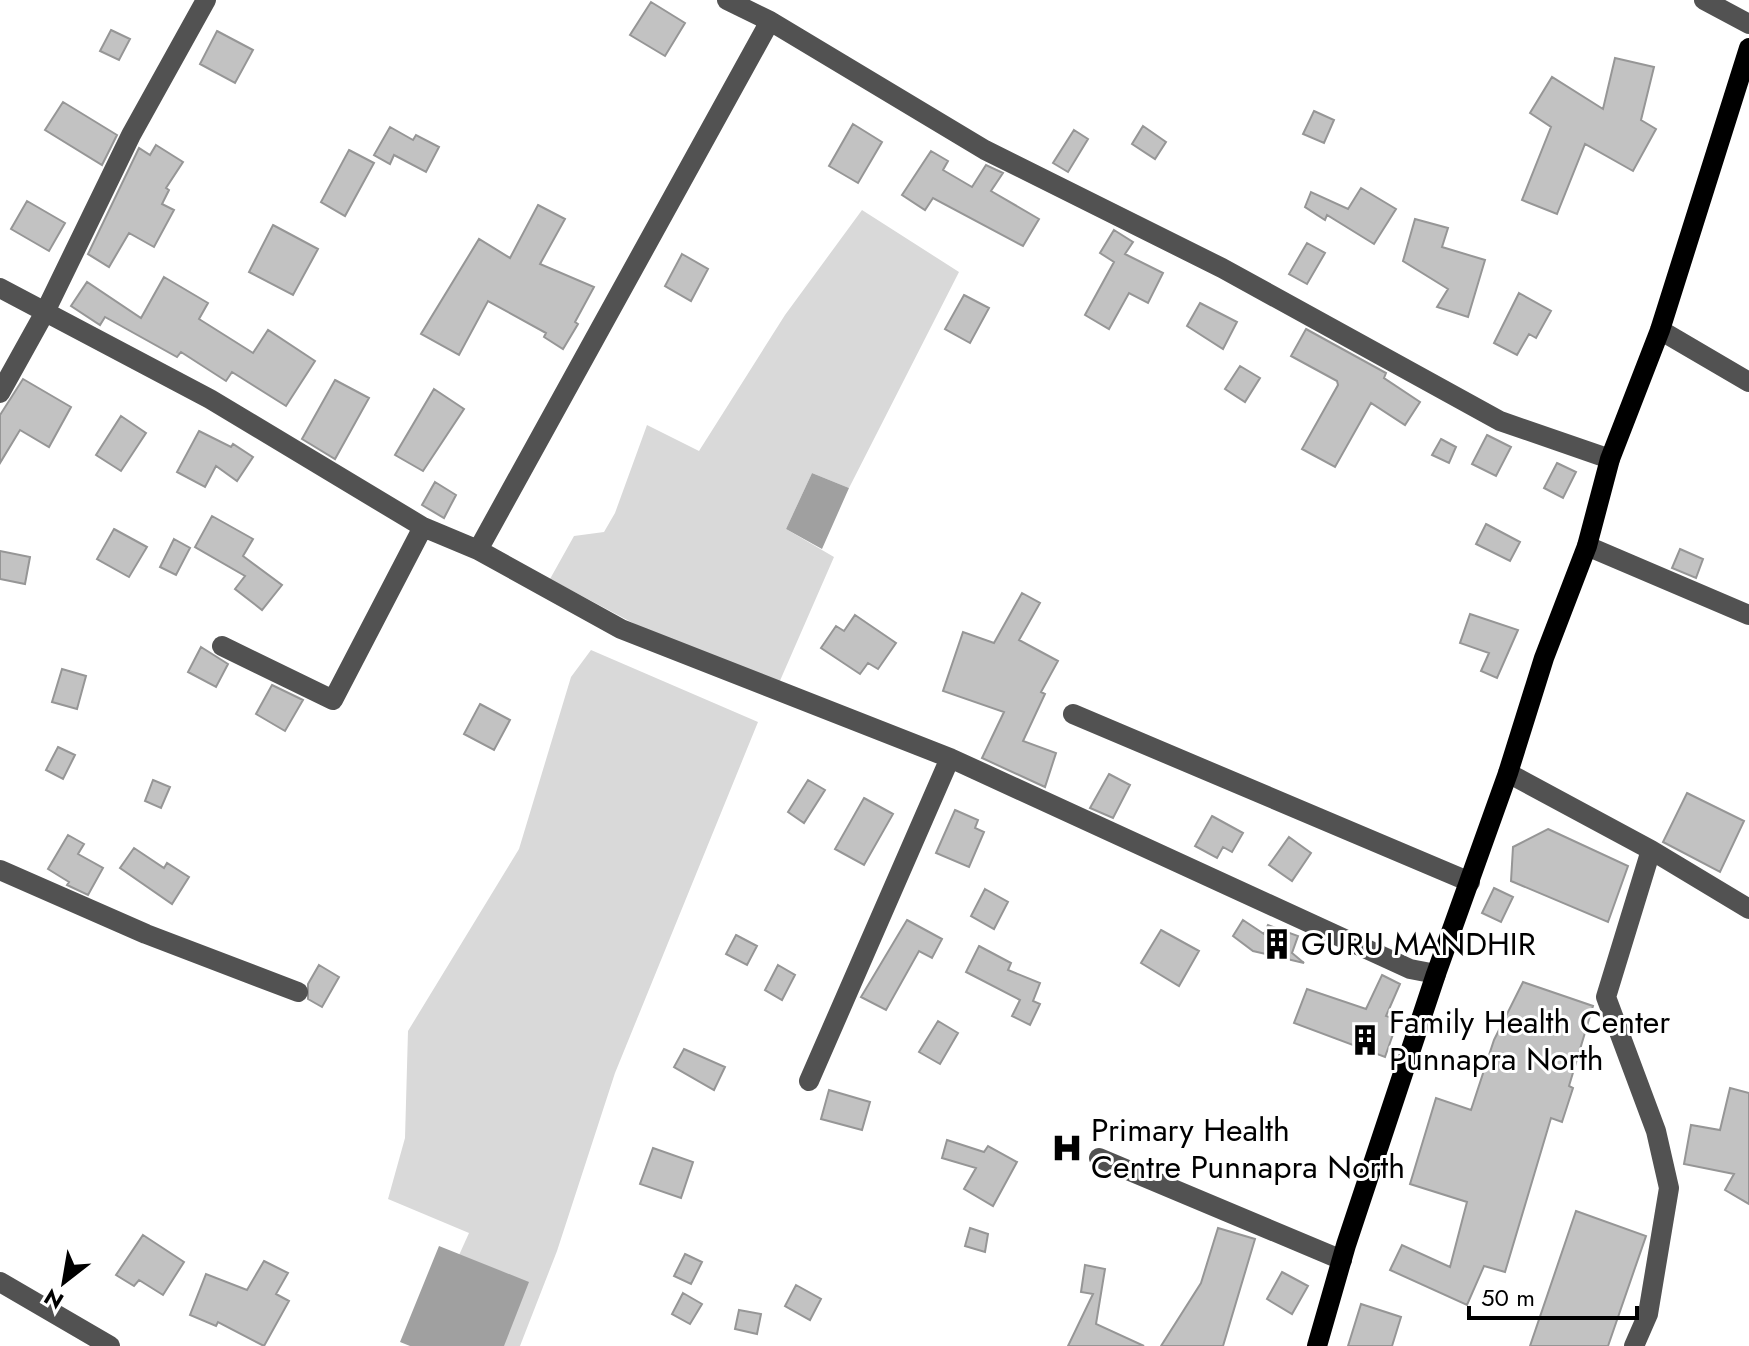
<svg xmlns="http://www.w3.org/2000/svg" width="1749" height="1346" font-family="Jost,sans-serif">
	<style>
		.green { fill: #d9d9d9 }
		.water { fill: #a0a0a0 }
		.building { fill: #c2c2c2; stroke: #969696; stroke-width: 2 }
		.lines { fill: none; stroke-linecap: round; stroke-linejoin: round }
		.minor { stroke: #525252; stroke-width: 20 }
		.major { stroke: #000; stroke-width: 20 }
		.labels { text-anchor: middle; stroke-width: 6; stroke-linejoin: round; paint-order: stroke }
		.poi-label { font-size: 32px; fill: #000; stroke: #fff; text-anchor: start }
	</style>
	<rect width="100%" height="100%" fill="#fff"/>
	<path class="green" d="M862,210L959,272L849,488L812,473L786,529L834,557L779,683L648,631L550,579L574,536L604,532L615,513L647,425L699,451L785,315Z
		M591,650L758,722L615,1073L557,1251L520,1346H418L469,1233L388,1199L405,1138L408,1031L519,849L571,677Z"/>
	<path class="water" d="M812,473L849,488L822,549L786,529Z
		M439,1246L529,1282L504,1346H410L400,1342Z"/>
	<path class="building" d="M651,2L685,23L665,56L630,35Z
		M111,30L130,39L119,60L100,51Z
		M217,31L253,50L235,83L200,64Z
		M1615,58L1654,67L1641,120L1656,129L1633,171L1585,144L1557,214L1522,200L1551,127L1530,113L1552,77L1603,109Z
		M63,102L117,135L102,165L45,130Z
		M1314,111L1334,120L1324,143L1303,134Z
		M853,124L882,142L858,183L829,166Z
		M1143,126L1166,142L1155,159L1132,144Z
		M390,127L413,140L416,135L439,147L426,172L394,155L390,164L374,155Z
		M1074,130L1088,139L1068,172L1053,163Z
		M156,145L183,162L166,188L169,190L162,204L174,210L154,247L129,233L109,267L88,254L139,148L150,155Z
		M349,150L374,163L345,216L321,202Z
		M931,151L948,161L943,170L972,187L986,165L1003,173L991,191L1039,219L1023,246L933,198L925,210L902,195Z
		M1361,188L1396,209L1374,244L1327,215L1325,220L1305,207L1311,192L1348,209Z
		M27,201L65,223L49,251L11,229Z
		M538,205L565,219L540,264L594,287L575,322L578,324L563,349L544,337L546,333L488,301L459,355L421,334L479,239L510,258Z
		M1415,219L1448,228L1442,247L1485,260L1468,317L1437,307L1448,289L1403,261Z
		M273,225L318,249L293,295L249,272Z
		M1114,230L1133,242L1125,254L1163,273L1148,303L1129,293L1109,329L1085,315L1114,262L1100,253Z
		M1307,243L1325,253L1307,284L1289,274Z
		M682,254L708,269L691,301L665,286Z
		M164,277L208,303L199,319L253,353L268,330L315,361L286,406L232,372L226,381L181,352L177,357L105,317L100,325L71,306L87,282L141,318Z
		M1519,293L1551,311L1536,338L1529,334L1517,355L1494,343Z
		M964,295L989,308L970,343L945,329Z
		M1200,303L1237,322L1223,349L1187,326Z
		M1306,329L1386,373L1384,378L1420,402L1405,425L1371,403L1335,467L1302,449L1338,385L1337,381L1291,356Z
		M1240,366L1260,378L1245,402L1225,389Z
		M23,379L71,407L49,447L20,430L0,463V415Z
		M335,380L369,398L335,459L302,439Z
		M434,389L464,409L423,471L395,455Z
		M121,416L146,433L121,471L96,455Z
		M199,431L231,447L233,444L253,457L237,481L216,466L205,487L177,472Z
		M1487,435L1511,447L1496,476L1472,464Z
		M1441,439L1456,447L1449,463L1432,455Z
		M1557,463L1576,472L1563,498L1544,488Z
		M435,482L456,495L444,518L422,505Z
		M212,516L253,539L243,556L282,585L262,610L235,589L245,576L195,547Z
		M1486,524L1520,542L1510,561L1476,544Z
		M114,529L147,547L129,577L97,559Z
		M174,539L190,548L176,575L160,567Z
		M1680,549L1703,559L1696,578L1672,568Z
		M0,551L30,557L25,584L0,579Z
		M1022,593L1040,603L1019,640L1058,661L1041,692L1045,694L1023,741L1056,753L1045,787L982,758L1004,712L943,691L963,632L994,643Z
		M1470,614L1518,630L1497,678L1481,671L1489,653L1460,643Z
		M855,615L896,643L878,669L868,663L860,674L821,648L836,626L844,631Z
		M201,647L228,664L216,687L188,672Z
		M62,669L86,676L77,709L52,702Z
		M272,685L303,700L285,731L256,714Z
		M480,704L510,720L494,750L464,734Z
		M58,747L75,755L63,779L46,770Z
		M1109,774L1130,785L1113,818L1090,808Z
		M153,780L170,787L161,808L145,801Z
		M808,780L825,790L804,823L788,812Z
		M1687,793L1744,821L1720,872L1663,842Z
		M864,798L893,814L864,865L835,849Z
		M955,810L978,820L975,828L984,832L969,867L936,853Z
		M1212,816L1243,833L1232,852L1223,847L1217,858L1195,846Z
		M1548,829L1628,866L1608,922L1511,881L1513,847Z
		M68,835L84,844L78,854L103,868L88,895L67,885L69,882L48,869Z
		M1289,837L1311,853L1292,881L1269,865Z
		M134,848L164,868L167,863L189,877L172,904L120,868Z
		M1494,888L1513,897L1501,922L1482,913Z
		M985,889L1008,902L994,929L971,916Z
		M907,920L942,939L932,958L919,951L886,1010L861,997Z
		M1243,920L1264,934L1268,925L1298,936L1292,953L1304,963L1253,951L1233,936Z
		M1161,930L1199,951L1179,986L1141,963Z
		M736,935L757,946L747,965L726,954Z
		M979,946L1011,963L1008,970L1040,983L1033,1001L1040,1004L1030,1025L1012,1016L1020,1000L966,972Z
		M319,965L339,977L322,1007L308,999V984Z
		M778,965L795,975L782,1000L765,990Z
		M1382,975L1400,984L1386,1016L1398,1020L1385,1057L1294,1023L1307,989L1366,1009Z
		M1523,982L1593,1006L1569,1086L1573,1088L1562,1122L1551,1118L1505,1272L1484,1266L1467,1305L1390,1270L1402,1245L1450,1267L1467,1202L1410,1184L1436,1098L1471,1110L1494,1040Z
		M938,1021L958,1033L940,1064L919,1052Z
		M684,1049L725,1067L714,1090L674,1067Z
		M1730,1088L1749,1093V1204L1725,1190L1734,1174L1684,1164L1691,1125L1720,1130Z
		M829,1090L870,1102L862,1130L821,1119Z
		M947,1140L984,1152L988,1146L1017,1162L993,1206L964,1189L976,1168L942,1158Z
		M653,1148L693,1162L681,1198L640,1184Z
		M1576,1211L1646,1236L1608,1346H1530Z
		M970,1228L988,1234L985,1252L965,1246Z
		M1218,1228L1255,1239L1223,1346H1161L1201,1283Z
		M143,1235L184,1262L163,1295L139,1280L134,1286L116,1275Z
		M685,1254L702,1262L691,1284L674,1276Z
		M264,1261L288,1273L276,1294L289,1301L264,1346L218,1322L216,1326L190,1315L206,1274L247,1290Z
		M1085,1265L1105,1269L1096,1324L1144,1346H1068L1093,1294L1081,1292Z
		M1282,1272L1308,1286L1292,1314L1267,1299Z
		M796,1285L821,1299L810,1320L785,1306Z
		M683,1293L702,1304L690,1324L672,1314Z
		M1361,1304L1401,1317L1392,1346H1348Z
		M739,1310L761,1314L757,1334L735,1329Z"/>
	<g class="lines">
		<path class="minor" d="M727,0L770,21L985,150L1222,268L1500,421L1610,459
			M1704,0L1749,24
			M0,288L210,399L423,527L478,550L621,629L950,758L1410,969L1436,974
			M1660,330L1749,382
			M0,393L45,312L131,135L206,0
			M1587,546L1749,615
			M478,550L770,21
			M222,646L333,700L423,527
			M1073,714L1470,882
			M1508,773L1651,850L1749,909
			M0,870L146,934L298,992
			M809,1081L950,758
			M1099,1158L1342,1260
			M0,1282L110,1346
			M1634,1346L1648,1314L1669,1188L1656,1131L1606,997L1651,850"/>
		<path class="major" d="M1317,1346L1346,1245L1436,974L1508,773L1544,658L1587,546L1610,459L1660,330L1749,48"/>
	</g>
	<defs>
		<symbol id="building-bare" viewBox="-9 -9 18 18"><path d="M-4-6H4V6H1V3H-1V6H-4ZM-2.5-4.3h1.7v1.8h-1.7ZM.8-4.3h1.7v1.8H.8ZM-2.5-1h1.7V.8h-1.7ZM.8-1h1.7V.8H.8Z" fill="#000" stroke="#fff" stroke-width="2.5" paint-order="stroke"/></symbol>
		<symbol id="hospital-bare" viewBox="-9 -9 18 18"><path d="M-5-5h3v3.5h4V-5h3V5h-3V1.5h-4V5h-3Z" fill="#000" stroke="#fff" stroke-width="2.5" paint-order="stroke"/></symbol>
	</defs>
	<g fill-rule="evenodd">
		<use href="#building-bare" x="1255" y="922" width="44" height="44"/>
		<use href="#building-bare" x="1343" y="1018" width="44" height="44"/>
		<use href="#hospital-bare" x="1045" y="1126" width="44" height="44"/>
	</g>
	<g class="labels">
		<g class="poi-label">
			<text x="1301" y="955">GURU MANDHIR</text>
			<text x="1389" y="1033">Family Health Center<tspan x="1389" dy="37">Punnapra North</tspan></text>
			<text x="1091" y="1141">Primary Health<tspan x="1091" dy="37">Centre Punnapra North</tspan></text>
		</g>
	</g>
	<g transform="translate(64 1282) rotate(211)" stroke="#ffffff" stroke-width="6" paint-order="stroke">
	<path d="M0-6L14 30L0 20L-14 30Z" fill="#000000"/>
	<text y="-12" font-size="22" font-weight="bold" text-anchor="middle" fill="#000000">N</text>
	</g>
	<path d="M1469 1306v12h168v-12" fill="none" stroke="#000000" stroke-width="4"/>
	<text x="1481" y="1306" font-size="24" fill="#000000" stroke="#ffffff" stroke-width="6" paint-order="stroke">50 m</text>
</svg>
